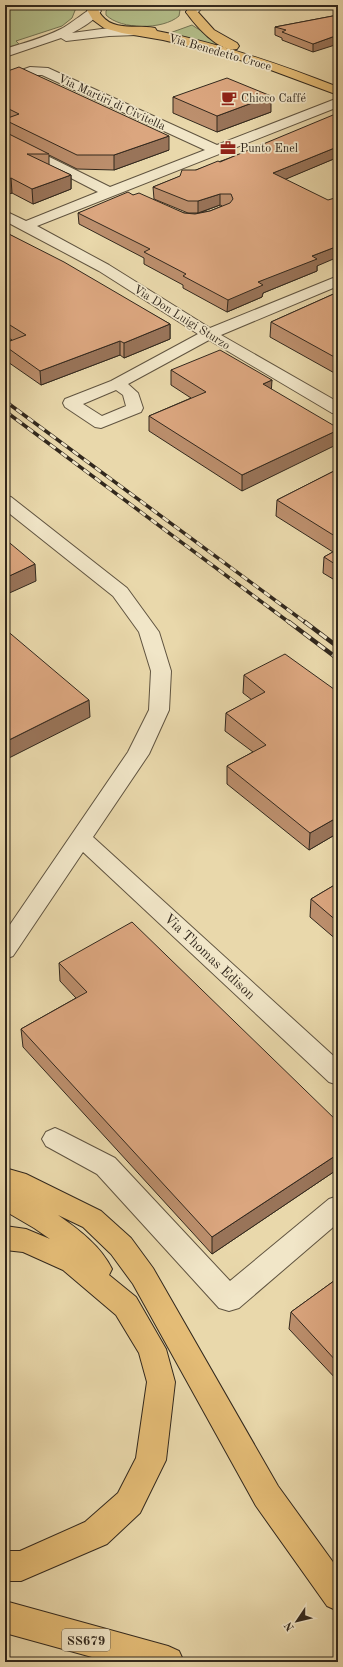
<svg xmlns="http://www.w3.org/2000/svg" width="343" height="1667" font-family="'Old Standard TT',serif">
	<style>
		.green { fill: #b4bf8b; stroke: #737454 }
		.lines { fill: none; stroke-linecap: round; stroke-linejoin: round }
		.minor-casing { stroke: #605440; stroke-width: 2 }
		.major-casing { stroke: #32281d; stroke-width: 2 }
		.minor { fill: #f1e6c8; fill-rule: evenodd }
		.major { fill: #e4bc76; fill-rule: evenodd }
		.rail-far1-casing { stroke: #32281d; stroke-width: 3.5 }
		.rail-casing { stroke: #32281d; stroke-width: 4.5 }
		.rail-far1 { stroke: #f1e6c8; stroke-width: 2.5; stroke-dasharray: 7; stroke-linecap: butt }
		.rail { stroke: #f1e6c8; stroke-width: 3; stroke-dasharray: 9; stroke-linecap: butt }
		.wall { fill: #bc8f6d; stroke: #32281d; fill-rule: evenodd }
		.shaded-wall { fill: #997459; stroke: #32281d }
		.building { fill: #dba67f; stroke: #32281d }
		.labels { text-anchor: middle; stroke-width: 3.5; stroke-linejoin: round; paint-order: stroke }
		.far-street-label { font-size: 12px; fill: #32281d; stroke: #f1e6c8 }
		.far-poi-label { font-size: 12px; fill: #32281d; stroke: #f1e6c8; text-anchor: start }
		.shield { fill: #f1e6c8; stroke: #6b6150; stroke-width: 1 }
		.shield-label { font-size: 13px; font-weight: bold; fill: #32281d }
		.street-label { font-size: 14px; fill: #32281d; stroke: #f1e6c8 }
	</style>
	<rect width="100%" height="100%" fill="#e9d8ab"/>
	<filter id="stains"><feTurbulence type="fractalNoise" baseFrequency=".005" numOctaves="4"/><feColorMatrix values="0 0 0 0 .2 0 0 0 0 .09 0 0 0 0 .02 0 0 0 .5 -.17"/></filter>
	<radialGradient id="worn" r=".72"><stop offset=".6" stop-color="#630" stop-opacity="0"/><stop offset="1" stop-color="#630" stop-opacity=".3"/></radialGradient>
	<path class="green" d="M5,5H74L76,8L72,18L62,26L16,41L19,44L5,48Z
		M112,5H174L180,10L179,16C163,30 121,30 106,15V11Z
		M192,25L232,51L167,34Z"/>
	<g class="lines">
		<defs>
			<path id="minor" d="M192,5H204C199,11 196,17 188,14L186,12Z
				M95,7L99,9L101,11C94,21 83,27 72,33L109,28L137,27L141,28L143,31L141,34L137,35L109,36L66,41L61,38L5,57V49C24,43 43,38 61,29C71,24 88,9 95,7Z
				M30,67L48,68L217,145L338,98V107L37,226L109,265L210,328L338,276V286L221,335L338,402V414L332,413L209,340L128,384L138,393L143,408L141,412L101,428L95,427L65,407L63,403L65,399L111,381L198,334L99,271L5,221V211L26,221L98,192L5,144V135L110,187L205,150L42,75H31L5,84V76ZM116,390L123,395L126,406L102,416L83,404Z
				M5,496L11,497L127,588L159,632L171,671L169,710L149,754L93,837L338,1060V1085L329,1082L83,852L13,956L5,959V932L128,752L149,710L151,671L139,632L113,596L5,510Z
				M55,1128L64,1132L115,1158L230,1281L329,1199L338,1196V1223L239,1308L229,1311L219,1308L97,1174L46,1146L42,1139L46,1132Z"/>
			<path id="major" d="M84,5H96C98,8 99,13 102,16C115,32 138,24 155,28L157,31C219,43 279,64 338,87V95L260,66L209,51L163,40L122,33L104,28L93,20Z
				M192,8L196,10L214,30L237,43L239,46L237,49C219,53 195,25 186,12L188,10Z
				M5,1168L26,1174L101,1211L131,1238L153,1268L278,1486L338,1569V1611L327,1606L256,1506L133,1284L111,1254L83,1227L58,1215C78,1229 101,1246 112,1269L109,1275L136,1297L166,1349L175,1382L166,1460L140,1513L107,1544L21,1581H5V1551H20L85,1522L118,1493L136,1458L147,1382L139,1353L116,1315L63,1270L23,1252L5,1250V1226L26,1229L50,1239L34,1228L5,1211Z
				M5,1601L168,1646L179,1651L184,1662H110L5,1633Z"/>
		</defs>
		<use href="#minor" class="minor-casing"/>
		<use href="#major" class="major-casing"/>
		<use href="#minor" class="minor"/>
		<use href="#major" class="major"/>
		<defs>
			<path id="rail-far1" d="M5,401L306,623
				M5,411L290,623"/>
			<path id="rail" d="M289,622L338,659
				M305,622L338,647"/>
		</defs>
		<use href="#rail-far1" class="rail-far1-casing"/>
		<use href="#rail" class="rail-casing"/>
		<use href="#rail-far1" class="rail-far1"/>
		<use href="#rail" class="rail"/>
	</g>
	<path class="wall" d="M338,15L313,52L282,40V38L275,35V27Z
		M5,72L169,150L114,170L77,169L49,155V165L71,175V189L33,204L12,193L9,194L5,191Z
		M173,97L271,112L217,132L173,113Z
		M338,119V159L336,158L285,179L317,266V271L263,293L262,297L227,312L183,288V285L144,264V258L79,224L78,213L133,195L184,213L195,214L198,213H188L154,199L153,187L196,170ZM220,205L222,206L210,211L199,213Z
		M5,232L170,324V339L124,358L120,355L41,385L5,360V343L12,340L5,336Z
		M338,291V375L270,337L271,322L338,292Z
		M171,370L272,380L242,491L149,431V416L191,398L171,385Z
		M338,469V582L323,573L324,557L333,552L276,516L277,500Z
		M244,675L338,692V833L309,850L227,784V766L253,752L225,731L226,713L252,700L243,693Z
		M338,883V941L310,917L311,899Z
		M59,963L338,1122V1169L212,1254L23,1047L21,1029L76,998L60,981Z
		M338,1278V1381L289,1329L291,1312Z"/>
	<path class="shaded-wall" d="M338,35V44L313,52V44Z
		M271,96V112L217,132V116Z
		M169,136V150L114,170V155Z
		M337,147L336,158L272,185L273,173Z
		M71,175V189L33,204L32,189Z
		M11,178L12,193L9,194V179Z
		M220,194V205L198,213V201Z
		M338,246V257L317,266V271L263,293L262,297L227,312L228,300L258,282L312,256Z
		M170,324V339L124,358V343Z
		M120,341V355L41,385L40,371Z
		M272,380L271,395L263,384Z
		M338,430V444L242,491V475Z
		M35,564L36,581L5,595V578Z
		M89,700L90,717L5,760V742Z
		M338,817V833L309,850L310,833Z
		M338,1154V1169L212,1254V1237Z"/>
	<path class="building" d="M338,15V35L313,44L282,32L286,30L275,27Z
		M19,67L169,136L114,155H77L5,120V119L19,114L5,107V72Z
		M227,78L271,96L217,116L173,97Z
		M333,115L338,119V147H337L273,173L328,200L338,197V246L312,256L317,259L258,282L263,285L228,300L183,276L186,274L144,252L150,249L78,213L128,192L133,195L139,193L184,213L195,214L210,211L230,203L233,199L231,194H220L198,201H188L153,187L180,176L182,170H196L218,161L220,162Z
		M5,132L49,154H27L71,175L32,189L11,178L9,179L5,177Z
		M5,232L64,262L170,324L124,343L120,341L40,371L5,346V343L26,335L5,322Z
		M338,292V359L271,322Z
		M220,350L272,380L263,384L338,428V430L242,475L149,416L206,392L171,370Z
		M338,469V538L277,500Z
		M5,539L35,564L5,578Z
		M338,549V566L324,557Z
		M5,629L89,700L5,742Z
		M285,654L338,692V817L310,833L227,766L266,745L226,713L265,692L244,675Z
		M338,883V922L311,899Z
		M132,922L338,1122V1154L212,1237L21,1029L87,992L59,963Z
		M338,1278V1363L291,1312Z"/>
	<defs>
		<symbol id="cafe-bare" viewBox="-9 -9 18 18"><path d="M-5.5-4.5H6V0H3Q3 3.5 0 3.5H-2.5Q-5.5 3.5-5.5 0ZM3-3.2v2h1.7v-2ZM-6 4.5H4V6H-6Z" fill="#8f2418" stroke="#f1e6c8" stroke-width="2.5" paint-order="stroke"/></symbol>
		<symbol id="office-bare" viewBox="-9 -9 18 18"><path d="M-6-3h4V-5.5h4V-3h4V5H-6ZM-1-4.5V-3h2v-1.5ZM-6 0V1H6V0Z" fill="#8f2418" stroke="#f1e6c8" stroke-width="2.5" paint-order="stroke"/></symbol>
	</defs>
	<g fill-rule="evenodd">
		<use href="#cafe-bare" x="218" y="87" width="22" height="22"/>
		<use href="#office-bare" x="217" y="137" width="22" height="22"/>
	</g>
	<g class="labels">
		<g class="far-street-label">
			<text transform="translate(220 52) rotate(16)" y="4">Via Benedetto Croce</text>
			<text transform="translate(112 102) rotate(25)" y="4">Via Martiri di Civitella</text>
			<text transform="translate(182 317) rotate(32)" y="4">Via Don Luigi Sturzo</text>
		</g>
		<g class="far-poi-label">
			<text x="241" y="102">Chicco Caffé</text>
			<text x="240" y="152">Punto Enel</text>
		</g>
		<rect class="shield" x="62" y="1629" width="48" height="22" rx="3"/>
		<g class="shield-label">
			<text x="86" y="1645">SS679</text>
		</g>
		<g class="street-label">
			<text transform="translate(210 956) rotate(43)" y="5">Via Thomas Edison</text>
		</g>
	</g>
	<rect width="343" height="1667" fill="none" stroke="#e9d8ab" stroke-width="20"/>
	<rect x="6" y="6" width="331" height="1655" fill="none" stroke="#32281d" stroke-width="2"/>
	<rect x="10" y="10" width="323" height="1647" fill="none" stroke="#32281d"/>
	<g transform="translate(297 1621) rotate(235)" stroke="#f1e6c8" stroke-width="3" paint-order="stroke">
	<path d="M0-3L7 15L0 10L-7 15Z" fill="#32281d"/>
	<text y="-6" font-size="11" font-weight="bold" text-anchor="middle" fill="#32281d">N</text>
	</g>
	<rect width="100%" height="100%" filter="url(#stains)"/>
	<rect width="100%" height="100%" fill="url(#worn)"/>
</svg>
